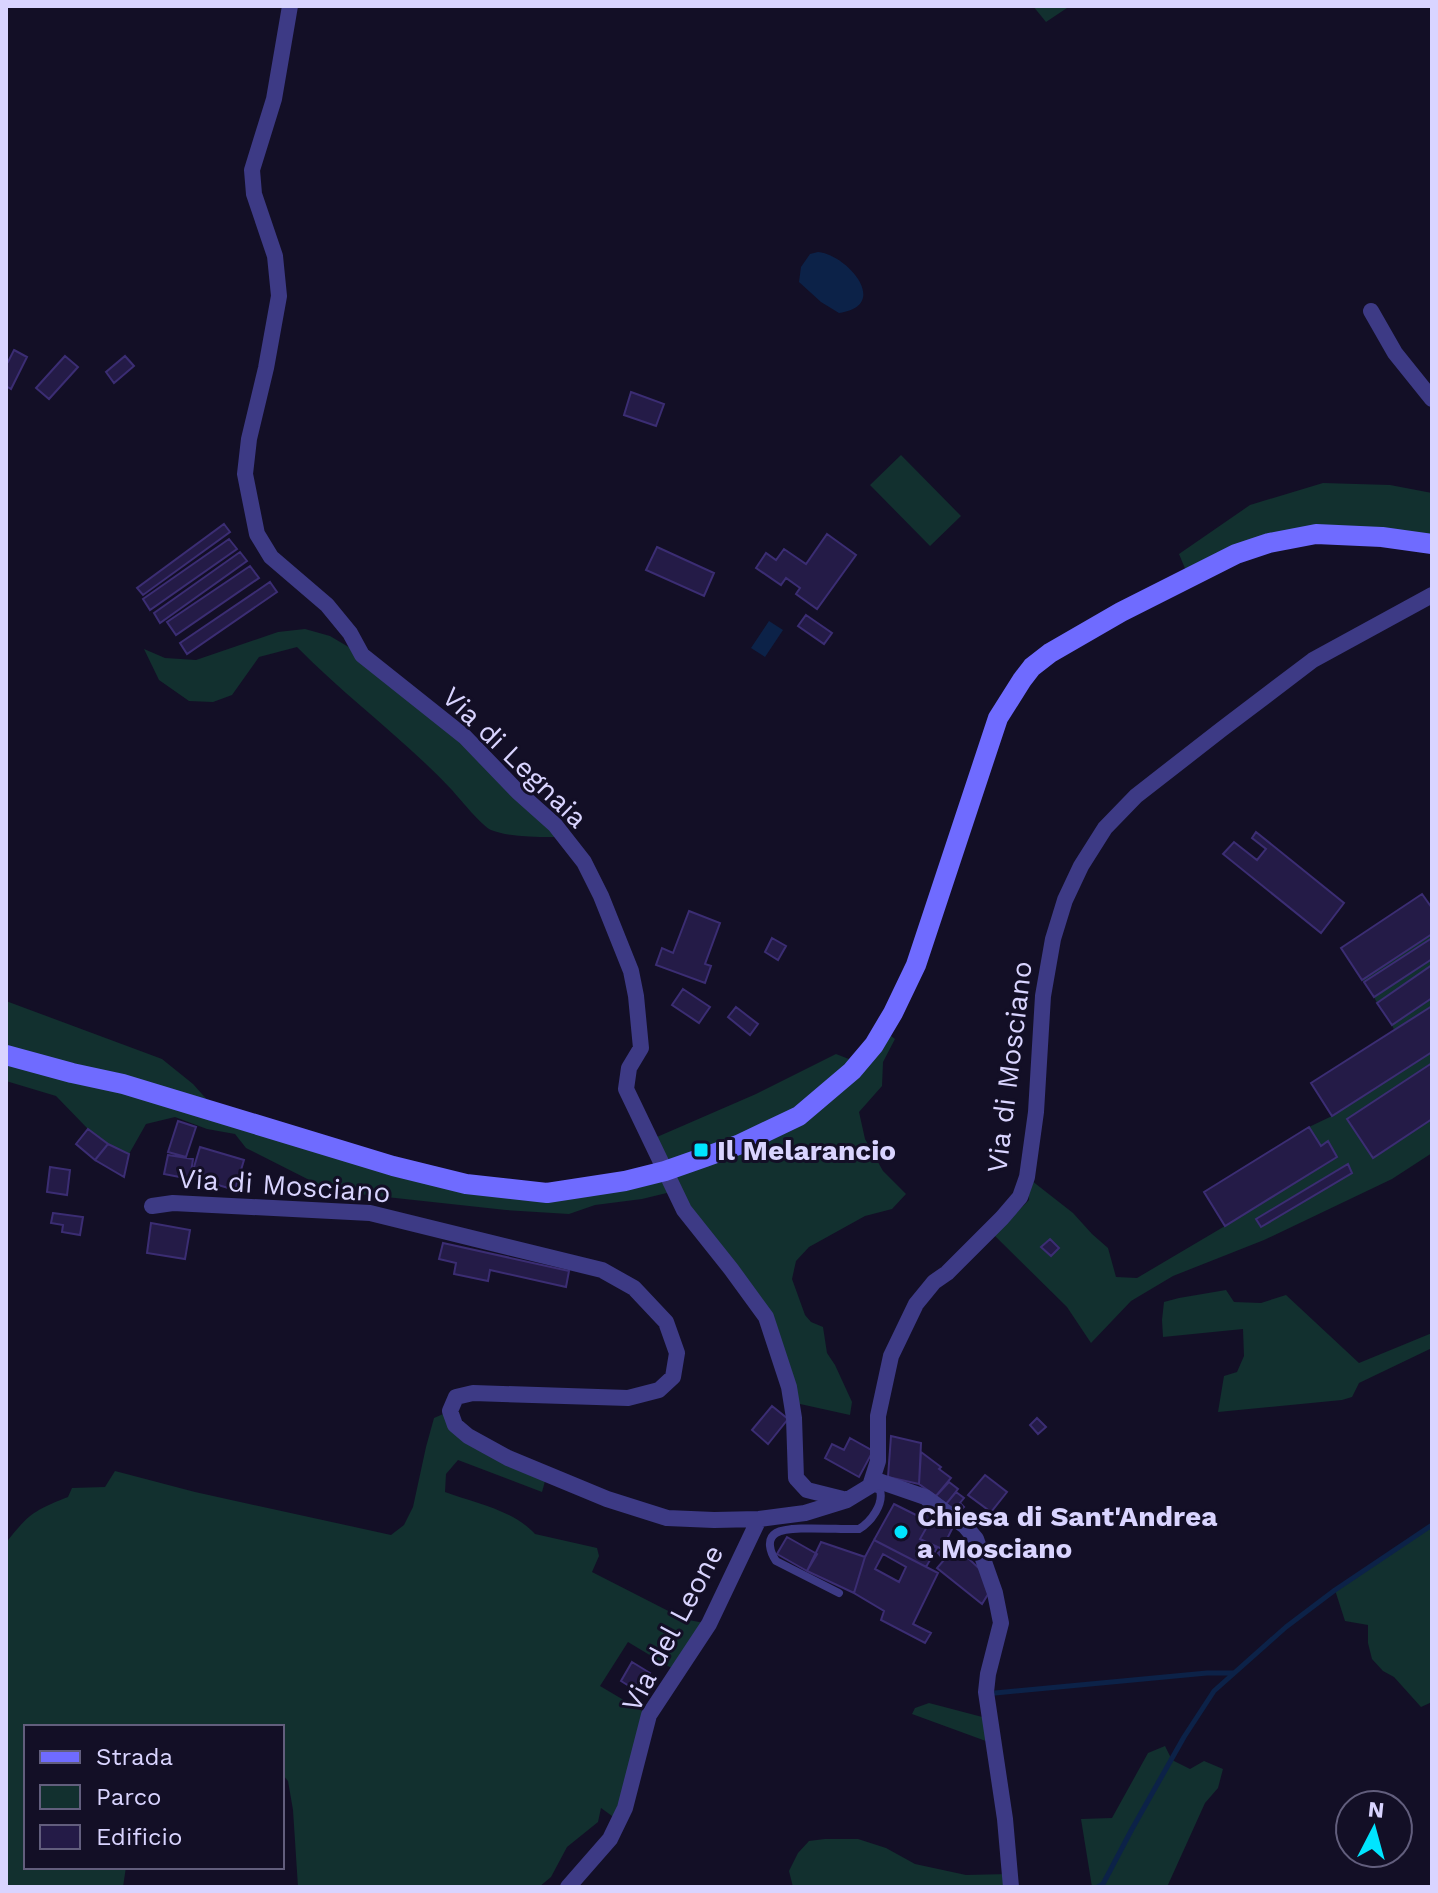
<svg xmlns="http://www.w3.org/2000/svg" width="1438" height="1893" font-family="'Work Sans',sans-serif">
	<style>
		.green { fill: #12302f }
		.water { fill: #0c2248 }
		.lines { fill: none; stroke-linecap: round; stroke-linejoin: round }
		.stream { stroke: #0c2248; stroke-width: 5 }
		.building { fill: #241b47; stroke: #3b2d73; stroke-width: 2; fill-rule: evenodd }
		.service { stroke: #3d3a85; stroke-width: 8 }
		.minor { stroke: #3d3a85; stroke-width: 16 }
		.secondary { stroke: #6f6bff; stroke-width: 20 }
		.poi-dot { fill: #00e5ff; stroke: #130f26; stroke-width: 3 }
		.labels { text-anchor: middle; stroke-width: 6; stroke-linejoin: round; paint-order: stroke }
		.street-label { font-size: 28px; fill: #d9d4ff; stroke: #130f26 }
		.poi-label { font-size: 28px; font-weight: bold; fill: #d9d4ff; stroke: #130f26; text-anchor: start }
	</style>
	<rect width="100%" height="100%" fill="#130f26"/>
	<path class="green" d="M1033,6H1070L1046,22Z
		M901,455L961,516L930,546L870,485Z
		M1323,483L1390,485L1432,493V544L1316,534L1189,578L1179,554L1250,505Z
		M305,629L330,636L362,655L465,737L564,837C543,837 511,838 491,830C482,826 460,799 452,790C404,739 346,697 297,647L259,657L232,695L213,702L189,701L159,680L144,649L165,658L196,660L278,632Z
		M1432,934V938L1364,982L1362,980Z
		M1432,959V965L1377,1003L1374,997Z
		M1432,998V1006L1394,1030L1392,1025Z
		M6,1001L162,1059L193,1084L218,1112L393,1166L547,1193L665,1171L650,1140L756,1094L836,1054L859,1063L883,1030L895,1039L883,1062L882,1086L859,1112L865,1139L883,1171L906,1194L892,1209L865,1216L809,1247L796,1261L792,1279L805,1315L811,1322L823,1327L827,1353L835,1365L852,1402L850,1415L791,1402L766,1317L675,1191L642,1199L595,1205L569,1214L506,1210L331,1191L246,1148L235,1134L207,1129L175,1117L146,1124L129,1154L108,1144L88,1129L56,1096L6,1081Z
		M1432,1052V1063L1348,1119L1374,1158L1432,1119V1153L1392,1179L1264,1240L1173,1276L1131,1301L1091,1343L1067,1307L994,1235L1029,1200L1027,1177L1073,1213L1092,1234L1108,1248L1116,1277L1137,1278L1225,1226L1337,1157L1328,1142L1321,1146L1309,1127L1332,1116Z
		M1226,1290L1234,1302L1261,1303L1286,1295L1359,1363L1432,1333V1348L1359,1383L1352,1397L1342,1400L1218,1412L1224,1376L1237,1372L1244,1356L1243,1329L1163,1337L1162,1320L1164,1302L1179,1298Z
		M450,1411L455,1425L547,1474L542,1492L458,1460L446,1474L445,1492C475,1503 513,1510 535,1534L597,1548L599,1556L592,1572L684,1619L709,1624L678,1672L628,1642L600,1686L649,1715L619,1821L601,1808L598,1822L567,1847L551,1877L539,1887H298L293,1810L288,1781L282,1774V1727H26V1867H126L123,1887H6V1543C28,1514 35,1510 68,1497L72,1488L105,1487L115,1471L195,1492L391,1535L404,1525L413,1507L426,1447L434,1418Z
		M1432,1525V1702L1421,1707L1394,1677L1383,1671L1372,1659L1368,1643V1625L1345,1621L1335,1590Z
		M929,1703L990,1719L994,1744L912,1714L915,1708Z
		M1165,1746L1172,1760L1190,1769L1204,1761L1223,1769L1218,1788L1205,1803L1167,1887H1092L1081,1819L1112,1818L1148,1753Z
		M825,1839H858L886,1848L915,1864L966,1875L1010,1874L1011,1887H793L789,1871L798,1853L809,1841Z"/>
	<path class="water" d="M818,252C848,255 891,306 839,313L821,302L799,282L801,267L810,254Z
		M769,621L783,630L765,657L751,648Z"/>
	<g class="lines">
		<path class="stream" d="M995,1693L1207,1673H1233
			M1098,1887L1103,1884L1132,1829L1184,1737L1214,1691L1286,1627L1335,1590L1432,1525"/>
	</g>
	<path class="building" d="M14,350L27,357L11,389L6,386V361L8,362Z
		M65,356L78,367L49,399L36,388Z
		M125,356L134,366L114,383L106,372Z
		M631,392L664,404L656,426L624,415Z
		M224,524L230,532L143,595L137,588Z
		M827,534L856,555L817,609L796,594L800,588L786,578L781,585L756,568L766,553L776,560L784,549L806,564Z
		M229,539L237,549L150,610L143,599Z
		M657,547L714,573L704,596L646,570Z
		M240,552L247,561L160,623L154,613Z
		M250,566L259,578L176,635L167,622Z
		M270,582L277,592L187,654L180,643Z
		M806,615L832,633L824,644L798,626Z
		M1256,832L1344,903L1321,933L1223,854L1234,842L1257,860L1266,849L1252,838Z
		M1422,894L1432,908V934L1362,980L1341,948Z
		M689,911L720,923L705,964L711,966L705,983L656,965L662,948L673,953Z
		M772,938L786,946L778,960L765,952Z
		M1432,938V959L1374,997L1364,982Z
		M1432,965V998L1392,1025L1377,1003Z
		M683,989L710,1007L699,1023L672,1005Z
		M1432,1006V1052L1332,1116L1311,1083Z
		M736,1007L758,1024L750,1035L728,1017Z
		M1432,1063V1119L1373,1158L1347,1119Z
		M178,1121L196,1127L186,1157L168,1152Z
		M1309,1127L1321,1146L1328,1141L1337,1157L1225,1226L1204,1192Z
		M88,1129L108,1144L95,1160L76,1144Z
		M108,1144L129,1154L124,1177L95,1160Z
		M200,1147L244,1160L235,1190L191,1177Z
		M168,1155L193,1159L190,1179L164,1174Z
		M1348,1164L1352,1173L1261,1227L1256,1219Z
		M50,1167L70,1170L67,1195L47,1192Z
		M53,1213L83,1217L80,1235L62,1232L63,1225L51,1223Z
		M151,1223L190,1230L185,1259L147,1253Z
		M1050,1239L1059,1248L1051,1256L1041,1247Z
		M443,1243L569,1271L566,1287L490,1270L488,1281L454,1274L456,1263L439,1259Z
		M772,1406L788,1419L768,1444L752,1430Z
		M1037,1418L1046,1427L1038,1434L1030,1425Z
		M891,1436L921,1443L919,1484L888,1477Z
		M850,1438L873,1451L859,1477L825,1458L832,1444L844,1450Z
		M921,1452L941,1467L939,1469L951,1478L936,1496L919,1484Z
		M985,1475L1007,1492L991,1512L968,1495Z
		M949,1482L958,1489L946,1504L936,1496Z
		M956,1492L964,1498L960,1503L964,1507L957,1514L946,1504Z
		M894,1504L922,1518L920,1521L928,1525L920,1539L937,1548L926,1567L874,1540Z
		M928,1506L955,1523L942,1549L920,1539L928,1525L920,1521Z
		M787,1537L817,1554L807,1571L777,1554Z
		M874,1540L938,1573L913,1624L931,1633L925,1643L881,1620L884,1611L854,1593L865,1557ZM883,1554L906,1567L899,1582L875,1569Z
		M821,1542L865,1557L854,1593L807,1571Z
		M951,1542L985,1574L990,1591L982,1604L937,1568L944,1560L938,1553Z
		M632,1662L650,1673L639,1692L621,1681Z"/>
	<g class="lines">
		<path class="service" d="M839,1593L776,1561C770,1552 766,1539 776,1533C789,1525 841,1530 859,1529C871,1522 884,1504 880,1490L872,1487"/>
		<path class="minor" d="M290,6L274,99L252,170L254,194L275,256L279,296L266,368L249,439L245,474L257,534L271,557L327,605L350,633L362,655L465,737L518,792L555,825L584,862L601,896L631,971L636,996L641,1048L629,1068L626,1089L684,1210L731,1269L766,1317L789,1387L794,1418L796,1478L807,1490L847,1500
			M1371,311L1395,353L1432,399
			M152,1206L173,1203L370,1213L602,1270L634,1288L666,1322L677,1353L673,1377L659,1390L628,1398L473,1393L456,1397L450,1411L455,1425L468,1436L508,1458L607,1499L667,1518L714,1520L759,1519L805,1513L847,1500L870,1486L878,1461V1416L891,1356L916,1304L934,1282L947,1273L1002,1218L1020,1197L1027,1177L1036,1112L1043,996L1053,939L1065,900L1081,866L1105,828L1136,796L1222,729L1313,660L1432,595
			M873,1479L925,1497L965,1526L976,1539L995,1593L1001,1623L988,1674L986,1692L1005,1819L1011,1887
			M568,1887L610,1839L625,1808L649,1715L709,1624L759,1519"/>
		<path class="secondary" d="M6,1055L72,1073L123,1084L393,1166L466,1184L547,1193L625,1181L665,1171L705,1157L738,1145L799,1116L852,1071L874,1045L893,1013L916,965L998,718L1022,680L1032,667L1050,653L1121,612L1236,554L1269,543L1316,534L1382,537L1432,544"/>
	</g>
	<g class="poi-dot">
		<rect x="693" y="1142" width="16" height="16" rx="4"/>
		<circle cx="901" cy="1532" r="8"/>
	</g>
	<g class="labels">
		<g class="street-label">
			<text transform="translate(515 757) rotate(44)" y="10">Via di Legnaia</text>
			<text transform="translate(1009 1067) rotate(-83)" y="10">Via di Mosciano</text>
			<text transform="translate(284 1185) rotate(4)" y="10">Via di Mosciano</text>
			<text transform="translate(672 1628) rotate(-62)" y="10">Via del Leone</text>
		</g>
		<g class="poi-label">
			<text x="717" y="1160">Il Melarancio</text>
			<text x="917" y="1526">Chiesa di Sant'Andrea<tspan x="917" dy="32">a Mosciano</tspan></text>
		</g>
	</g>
	<rect width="1438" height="1893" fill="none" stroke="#d9d4ff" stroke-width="16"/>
	<rect x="24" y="1725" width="260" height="144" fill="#130f26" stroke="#625e7d" stroke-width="2"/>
	<rect x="40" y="1751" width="40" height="12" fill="#6f6bff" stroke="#625e7d" stroke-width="2"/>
	<text x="96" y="1765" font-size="24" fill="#d9d4ff">Strada</text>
	<rect x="40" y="1785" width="40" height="24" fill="#12302f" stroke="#625e7d" stroke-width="2"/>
	<text x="96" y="1805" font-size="24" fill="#d9d4ff">Parco</text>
	<rect x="40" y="1825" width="40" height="24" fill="#241b47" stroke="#625e7d" stroke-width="2"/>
	<text x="96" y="1845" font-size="24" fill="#d9d4ff">Edificio</text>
	<g transform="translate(1374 1829) rotate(6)"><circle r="38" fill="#130f26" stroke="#625e7d" stroke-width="2"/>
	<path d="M0-6L14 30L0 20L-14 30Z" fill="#00e5ff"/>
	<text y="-12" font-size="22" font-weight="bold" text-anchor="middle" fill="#d9d4ff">N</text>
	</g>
</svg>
